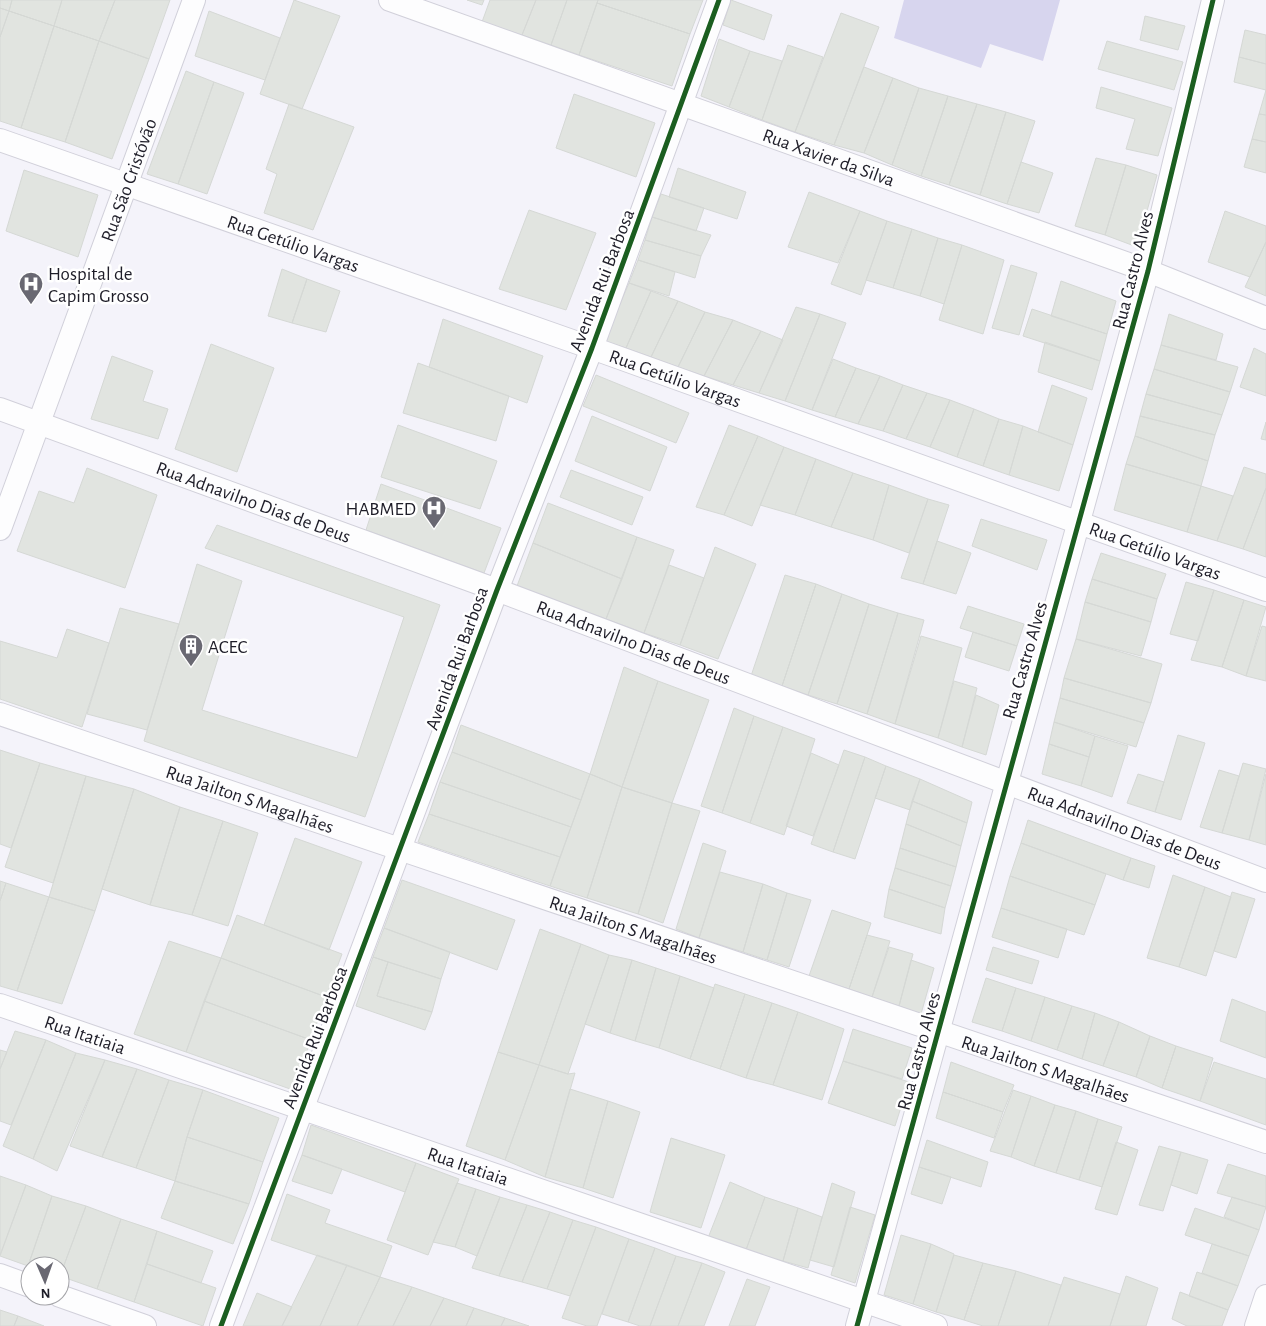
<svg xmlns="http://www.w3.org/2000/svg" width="1266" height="1326" font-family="'Alegreya Sans',sans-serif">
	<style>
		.forest { fill: #d7d5ee }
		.building { fill: #e1e4e0; stroke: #d5d8d5 }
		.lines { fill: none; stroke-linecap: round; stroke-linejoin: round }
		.minor-casing { stroke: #d1d0da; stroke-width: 24 }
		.minor { stroke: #fdfdfe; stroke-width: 22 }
		.cycleway-casing { stroke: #fff; stroke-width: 8 }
		.cycleway { stroke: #1b5e20; stroke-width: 5 }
		.labels { text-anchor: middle; stroke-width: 5; stroke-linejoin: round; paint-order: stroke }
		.street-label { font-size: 19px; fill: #1e1d28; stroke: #fff }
		.poi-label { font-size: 19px; fill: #1e1d28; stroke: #fff; text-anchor: start }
	</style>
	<rect width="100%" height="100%" fill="#f4f3fa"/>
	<path class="forest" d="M904,0H1060L1043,61L990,44L981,68L894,38Z"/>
	<path class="building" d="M0,0H12L9,11L0,8Z
		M12,0H62L54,26L9,11Z
		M62,0H115L99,41L54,26Z
		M115,0H170L149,59L99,41Z
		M294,0L340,16L302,109L260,94Z
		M467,0H484L482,5Z
		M490,0H536L522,35L482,22Z
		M536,0H567L551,45L522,35Z
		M567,0H598L579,55L551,45Z
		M598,0H703L690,34L597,3Z
		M731,0L772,15L764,40L723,25Z
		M597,3L690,34L672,86L579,55Z
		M0,8L9,11L0,37Z
		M9,11L54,26L21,128L0,121V37Z
		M209,11L280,38L265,80L195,56Z
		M841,13L879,27L834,145L795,132Z
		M1145,16L1185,26L1178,50L1140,40Z
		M54,26L99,41L65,142L21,128Z
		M1245,30L1266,35V64L1239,57Z
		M719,39L750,51L729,107L701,96Z
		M99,41L149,59L112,159L65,142Z
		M1107,41L1183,62L1174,90L1098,69Z
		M788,45L823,57L795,132L762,120Z
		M750,51L782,61L762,120L729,107Z
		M1239,57L1266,64V90L1234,82Z
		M864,67L893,78L864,153L834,145Z
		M186,71L214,82L178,184L147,174Z
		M893,78L919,88L892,165L864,153Z
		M214,82L244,93L207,194L178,184Z
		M1101,87L1172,108L1158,156L1126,149L1135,119L1096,108Z
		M919,88L948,96L921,176L892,165Z
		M1266,90V115L1259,114Z
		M574,94L655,123L636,177L556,148Z
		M948,96L977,104L949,185L921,176Z
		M289,104L354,127L313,230L264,213L277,174L266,169Z
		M977,104L1006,112L980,195L949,185Z
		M1006,112L1035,121L1007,204L980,195Z
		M1259,114L1266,115V142L1252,139Z
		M1252,139L1266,142V173L1244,167Z
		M1096,158L1126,165L1105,235L1075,226Z
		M1021,162L1053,173L1039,213L1007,204Z
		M1126,165L1157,175L1137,247L1105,235Z
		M678,168L746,192L737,219L669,197Z
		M24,170L98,195L78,257L6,231Z
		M809,192L860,211L838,263L788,247Z
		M661,194L704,208L696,231L652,217Z
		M529,210L596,233L566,310L499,289Z
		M860,211L887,221L861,295L831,284Z
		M1225,211L1266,226V242L1250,277L1208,262Z
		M652,217L711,235L701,256L645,240Z
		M887,221L912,229L893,288L866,280Z
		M912,229L938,238L920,296L893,288Z
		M938,238L962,245L944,304L920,296Z
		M645,240L701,256L695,278L638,260Z
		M1266,242V296L1245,287Z
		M962,245L1004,260L983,334L939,320Z
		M638,260L675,272L669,296L629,283Z
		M1011,265L1037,273L1019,335L992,328Z
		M282,269L307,279L292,323L268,316Z
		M307,279L340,291L326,332L292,323Z
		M1061,281L1116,301L1107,334L1051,316Z
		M629,283L651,291L626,348L604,341Z
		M651,291L678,301L651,357L626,348Z
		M678,301L705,312L678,367L651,357Z
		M796,307L820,314L785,401L759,393Z
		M1032,309L1107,334L1100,361L1023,336Z
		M705,312L733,320L704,376L678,367Z
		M820,314L846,323L812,410L785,401Z
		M1169,314L1223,334L1216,360L1161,345Z
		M443,319L543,356L527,403L429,367Z
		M733,320L761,331L733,385L704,376Z
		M761,331L783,340L759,393L733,385Z
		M1045,342L1100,361L1092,390L1038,372Z
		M211,344L274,368L237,472L175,449Z
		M1161,345L1238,367L1230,392L1154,369Z
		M1254,348L1266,354V396L1240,387Z
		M112,356L153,371L143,401L168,409L158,439L91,419Z
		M833,359L856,368L835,417L812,410Z
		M418,363L509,396L496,441L403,413Z
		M856,368L880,376L858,424L835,417Z
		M1154,369L1230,392L1222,415L1146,394Z
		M596,375L689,413L676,443L583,406Z
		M880,376L903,385L883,431L858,424Z
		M903,385L927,393L906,439L883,431Z
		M1052,385L1087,398L1073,445L1038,432Z
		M927,393L950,400L930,447L906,439Z
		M1146,394L1222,415L1215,435L1140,416Z
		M950,400L974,409L957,457L930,447Z
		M974,409L999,419L983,466L957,457Z
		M592,416L667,447L650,491L575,461Z
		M1140,416L1215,435L1208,461L1135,436Z
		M999,419L1023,426L1009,475L983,466Z
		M1266,422V440L1261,439Z
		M398,425L497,461L480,509L381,477Z
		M729,425L758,436L724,515L696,507Z
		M1023,426L1073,445L1059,491L1009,475Z
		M758,436L784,447L752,526L724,515Z
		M1135,436L1208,461L1201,486L1126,464Z
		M784,447L816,459L795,515L760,505Z
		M816,459L853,473L831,527L795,515Z
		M1126,464L1201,486L1187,532L1114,510Z
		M1244,467L1266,474V488L1243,549L1217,541Z
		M87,468L157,495L125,588L17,551L39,491L74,503Z
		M571,470L643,497L632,525L560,497Z
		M853,473L889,485L873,540L831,527Z
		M381,484L501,528L484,573L366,530Z
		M889,485L928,499L909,553L873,540Z
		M1201,486L1233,496L1217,541L1187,532Z
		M1266,488V557L1243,549Z
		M928,499L949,505L923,584L901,578Z
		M548,503L637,537L622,579L533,543Z
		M981,519L1047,540L1037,570L972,546Z
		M217,525L440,605L365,817L144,741L197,564L242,581L202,710L357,758L404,617L205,548Z
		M637,537L674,550L644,633L606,619Z
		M937,541L971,553L956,594L923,584Z
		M533,543L622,579L606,619L517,586Z
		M715,547L756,564L718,659L680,645Z
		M1101,553L1166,574L1157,599L1092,579Z
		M669,565L704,578L680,645L644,633Z
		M785,575L816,584L782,686L751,676Z
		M1092,579L1157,599L1151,622L1085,602Z
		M1186,582L1214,590L1198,641L1170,634Z
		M816,584L842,594L808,695L782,686Z
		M1214,590L1244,600L1222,667L1191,660Z
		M842,594L869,604L837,704L808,695Z
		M1244,600L1266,607L1246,676L1222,667Z
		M1085,602L1151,622L1141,656L1076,639Z
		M869,604L898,613L867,714L837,704Z
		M968,606L1024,624L1017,646L960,628Z
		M120,608L179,624L147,730L87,714Z
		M898,613L924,620L895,724L867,714Z
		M1262,626L1266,627V681L1246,676Z
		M67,629L109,643L82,727L0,699V641L57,658Z
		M973,632L1017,646L1009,671L965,657Z
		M921,636L962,648L938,738L895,724Z
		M1076,639L1162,664L1151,703L1064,678Z
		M624,667L658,681L622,787L590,774Z
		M1064,678L1151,703L1144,723L1060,698Z
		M658,681L709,700L672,803L622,787Z
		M954,681L977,688L962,747L938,738Z
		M976,695L999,705L986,755L962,747Z
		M1060,698L1144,723L1136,747L1054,722Z
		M734,708L754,716L722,813L701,806Z
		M754,716L783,727L750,823L722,813Z
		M1054,722L1095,736L1089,757L1049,744Z
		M461,725L590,774L581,800L452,752Z
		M783,727L815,739L784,835L750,823Z
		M1178,735L1205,743L1181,820L1155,812Z
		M1095,736L1128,746L1112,797L1081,786Z
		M1049,744L1089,757L1081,786L1042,774Z
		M0,750L40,763L11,848L0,844Z
		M844,750L865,757L833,852L811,844Z
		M452,752L581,800L571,827L440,782Z
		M811,753L839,765L813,836L786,826Z
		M865,757L886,766L855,859L833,852Z
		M40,763L86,776L53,883L5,867Z
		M1243,763L1266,769L1249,840L1222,833Z
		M886,766L920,779L910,810L875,798Z
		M1219,770L1239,776L1222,833L1200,827Z
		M590,774L622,787L587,898L550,886Z
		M1138,774L1164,782L1155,812L1127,803Z
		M1266,774V845L1249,840Z
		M86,776L134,789L95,911L49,897Z
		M920,779L972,802L967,823L912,801Z
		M440,782L571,827L560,857L429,814Z
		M622,787L672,803L638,914L587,898Z
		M134,789L180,807L150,905L102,889Z
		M912,801L967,823L961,846L906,824Z
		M672,803L700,811L663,923L638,914Z
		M180,807L223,821L192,915L150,905Z
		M429,814L560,857L550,886L418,842Z
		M1028,820L1131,858L1123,880L1021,843Z
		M223,821L258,833L228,926L192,915Z
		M906,824L961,846L956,867L900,848Z
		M295,838L362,862L329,950L264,925Z
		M703,843L726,851L699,938L676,929Z
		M1021,843L1106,874L1095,905L1010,876Z
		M900,848L956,867L951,886L895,868Z
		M1131,858L1155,866L1149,888L1123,880Z
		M895,868L951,886L945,908L889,889Z
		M720,872L763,884L743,952L699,938Z
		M1173,875L1205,887L1179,967L1147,958Z
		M1010,876L1095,905L1084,935L1001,908Z
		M402,880L515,920L497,970L384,928Z
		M0,881L6,883L0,901Z
		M6,883L49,897L17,991L0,986V901Z
		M763,884L787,893L767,960L743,952Z
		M1205,887L1231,897L1206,976L1179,967Z
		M889,889L945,908L941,934L884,917Z
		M1232,892L1255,899L1236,958L1214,951Z
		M787,893L811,900L789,967L767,960Z
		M49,897L95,911L62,1004L17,991Z
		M1001,908L1067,929L1058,958L992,937Z
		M832,910L871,923L849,989L809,976Z
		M237,915L342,954L326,997L221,958Z
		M384,928L450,952L441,979L373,957Z
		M540,929L581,944L539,1065L498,1052Z
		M867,935L890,941L872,997L849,989Z
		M169,941L221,958L186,1052L134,1034Z
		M581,944L609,955L568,1074L539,1065Z
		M889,947L913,954L899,1006L872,997Z
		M993,947L1039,961L1032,984L986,970Z
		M609,955L632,960L610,1033L585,1024Z
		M373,957L388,962L377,996L432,1012L425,1030L356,1006Z
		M221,958L326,997L311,1040L204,1001Z
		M632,960L656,968L635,1041L610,1033Z
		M911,960L934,968L921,1014L899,1006Z
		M388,962L441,979L432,1012L377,996Z
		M656,968L680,976L659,1048L635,1041Z
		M680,976L714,988L690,1059L659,1048Z
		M986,978L1016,988L1002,1031L972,1022Z
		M715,984L745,994L720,1069L690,1059Z
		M1016,988L1045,997L1031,1041L1002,1031Z
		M745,994L772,1003L746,1078L720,1069Z
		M1045,997L1072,1006L1057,1050L1031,1041Z
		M1232,999L1266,1012V1058L1220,1041Z
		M204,1001L311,1040L293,1090L186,1052Z
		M772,1003L798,1012L773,1085L746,1078Z
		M1072,1006L1095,1013L1082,1059L1057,1050Z
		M798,1012L844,1029L822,1100L773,1085Z
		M1095,1013L1119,1022L1103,1066L1082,1059Z
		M1119,1022L1150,1036L1136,1077L1103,1066Z
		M853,1029L912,1048L902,1079L843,1061Z
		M15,1031L46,1040L11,1125L0,1121V1069Z
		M1150,1036L1176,1046L1162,1088L1136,1077Z
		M46,1040L76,1053L33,1159L3,1146Z
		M1176,1046L1213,1058L1200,1101L1162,1088Z
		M0,1050L7,1052L0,1069Z
		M498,1052L539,1065L505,1160L466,1146Z
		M76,1053L105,1060L57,1171L33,1159Z
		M105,1060L137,1069L102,1157L70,1146Z
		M843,1061L909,1082L895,1126L828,1103Z
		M951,1062L1014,1085L1003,1112L943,1092Z
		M1214,1062L1266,1079V1125L1200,1101Z
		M539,1065L568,1074L575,1073L545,1177L505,1160Z
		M137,1069L169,1080L136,1168L102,1157Z
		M169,1080L203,1090L187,1137L175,1181L136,1168Z
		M570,1089L608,1101L583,1188L545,1177Z
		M203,1090L279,1118L263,1162L187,1137Z
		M1013,1090L1031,1096L1011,1157L990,1151Z
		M943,1092L1003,1112L994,1138L936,1118Z
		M1031,1096L1055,1105L1034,1166L1011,1157Z
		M608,1101L640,1112L613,1198L583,1188Z
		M1055,1105L1076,1111L1056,1173L1034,1166Z
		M1076,1111L1098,1119L1079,1180L1056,1173Z
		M1098,1119L1122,1127L1102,1187L1079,1180Z
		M311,1125L416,1163L405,1192L302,1155Z
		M187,1137L263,1162L249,1204L175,1181Z
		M671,1138L725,1155L701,1228L650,1212Z
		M927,1140L988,1162L981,1187L919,1167Z
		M1116,1142L1138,1150L1117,1215L1095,1209Z
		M1159,1146L1181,1152L1163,1211L1139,1205Z
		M1181,1152L1208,1160L1197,1194L1171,1185Z
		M302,1155L342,1169L332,1194L292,1181Z
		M416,1163L459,1179L428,1255L387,1240Z
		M1228,1164L1266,1176V1207L1217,1193Z
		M919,1167L951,1177L942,1204L911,1194Z
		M0,1176L26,1185L0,1255Z
		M175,1181L249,1204L233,1244L161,1218Z
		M730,1182L765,1197L746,1250L708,1238Z
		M457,1183L476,1189L455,1247L433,1242Z
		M832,1183L855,1192L834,1267L810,1260Z
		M26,1185L52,1196L28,1266L0,1256Z
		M476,1189L500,1197L477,1256L455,1247Z
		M287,1194L330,1210L325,1223L392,1246L380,1277L271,1240Z
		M52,1196L86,1206L60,1276V1266H28Z
		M500,1197L527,1205L499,1276L472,1268Z
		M765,1197L798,1208L783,1261L746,1250Z
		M1232,1197L1266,1207L1259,1230L1224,1217Z
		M527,1205L550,1212L522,1282L499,1276Z
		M86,1206L121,1219L97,1289L60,1276Z
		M850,1207L875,1215L855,1283L831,1275Z
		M798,1208L822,1217L808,1268L783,1261Z
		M1195,1208L1259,1230L1249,1256L1185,1235Z
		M550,1212L573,1220L547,1289L522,1282Z
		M121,1219L157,1231L134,1302L97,1289Z
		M573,1220L596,1227L570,1296L547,1289Z
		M596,1227L629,1239L597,1326H587L562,1318Z
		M157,1231L213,1251L201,1283L147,1264Z
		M901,1235L931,1244L913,1304L884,1295Z
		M629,1239L655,1248L628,1322L602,1314Z
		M931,1244L954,1254L936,1312L913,1304Z
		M1212,1244L1249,1256L1238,1286L1202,1273Z
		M655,1248L676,1256L650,1326H640L628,1322Z
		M317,1255L347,1265L320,1326H282Z
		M954,1255L983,1263L964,1320L936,1312Z
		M676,1256L702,1263L678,1326H650Z
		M702,1263L725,1272L704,1326H678Z
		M983,1263L1016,1271L998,1326H983L964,1320Z
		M147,1264L216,1288L203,1326L134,1302Z
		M347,1265L380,1277L357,1326H320Z
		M1016,1271L1061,1285L1048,1326H998Z
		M1197,1272L1238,1286L1228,1310L1189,1296Z
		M1126,1276L1158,1288L1146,1326H1110Z
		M380,1277L412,1287L393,1326H357Z
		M1064,1277L1120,1294L1110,1326H1048Z
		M747,1279L770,1287L755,1326H729Z
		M412,1287L444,1298L430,1326H393Z
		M1180,1292L1228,1310L1222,1326H1187L1172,1319Z
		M257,1293L292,1307L282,1326H243Z
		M444,1298L474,1308L466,1326H430Z
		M474,1308L505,1318L501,1326H466Z
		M0,1310L18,1316L14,1326H0Z
		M18,1316L44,1326H14Z
		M505,1318L529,1326H501Z"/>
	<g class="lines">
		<defs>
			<g id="minor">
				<path id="s1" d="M390,0L1148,271L1266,318"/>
				<path id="s2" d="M0,140L592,348L1266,590"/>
				<path id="s3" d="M0,409L497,590L1266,881"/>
				<path id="s4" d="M0,529L194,0"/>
				<path id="s5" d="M0,714C422,856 843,1002 1266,1142"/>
				<path id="s6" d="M0,1005L936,1326"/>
				<path d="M0,1275L30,1286"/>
				<path d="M60,1296L145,1326"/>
				<path d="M221,1326L497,590L592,348L719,0"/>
				<path d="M857,1326L1148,271L1213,0"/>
				<path d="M1256,1326L1266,1296"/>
			</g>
		</defs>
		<use href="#minor" class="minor-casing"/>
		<use href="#minor" class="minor"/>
		<defs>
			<path id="cycleway" d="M221,1326L497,590L592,348L719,0
				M857,1326L1148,271L1213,0"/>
		</defs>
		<use href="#cycleway" class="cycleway-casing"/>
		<use href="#cycleway" class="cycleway"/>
	</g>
	<defs>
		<symbol id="hospital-pin" viewBox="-11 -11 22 30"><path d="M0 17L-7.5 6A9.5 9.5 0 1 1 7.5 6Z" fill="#696872" stroke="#fff"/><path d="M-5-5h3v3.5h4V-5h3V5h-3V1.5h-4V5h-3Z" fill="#fff"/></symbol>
		<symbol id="building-pin" viewBox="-11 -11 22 30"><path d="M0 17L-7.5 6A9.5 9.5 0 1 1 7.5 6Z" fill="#696872" stroke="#fff"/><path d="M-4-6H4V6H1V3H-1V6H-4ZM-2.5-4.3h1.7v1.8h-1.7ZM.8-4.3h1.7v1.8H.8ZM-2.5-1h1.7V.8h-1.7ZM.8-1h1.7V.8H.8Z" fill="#fff"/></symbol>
	</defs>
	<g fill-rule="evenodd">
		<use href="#hospital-pin" x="17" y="270" width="28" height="38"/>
		<use href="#hospital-pin" x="420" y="494" width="28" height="38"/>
		<use href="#building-pin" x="177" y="632" width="28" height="38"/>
	</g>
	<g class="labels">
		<g class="street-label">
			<text dy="7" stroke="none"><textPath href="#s1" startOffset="466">Rua Xavier da Silva</textPath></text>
			<text dy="7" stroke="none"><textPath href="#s4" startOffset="372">Rua São Cristóvão</textPath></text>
			<text dy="7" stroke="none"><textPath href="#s2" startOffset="311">Rua Getúlio Vargas</textPath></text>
			<text transform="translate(1132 270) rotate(-76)" y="7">Rua Castro Alves</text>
			<text transform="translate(601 280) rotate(-69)" y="7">Avenida Rui Barbosa</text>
			<text dy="7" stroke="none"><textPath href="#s2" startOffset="716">Rua Getúlio Vargas</textPath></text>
			<text dy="7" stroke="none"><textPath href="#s3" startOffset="270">Rua Adnavilno Dias de Deus</textPath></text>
			<text dy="7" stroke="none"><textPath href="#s2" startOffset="1226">Rua Getúlio Vargas</textPath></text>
			<text dy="7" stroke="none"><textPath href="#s3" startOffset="675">Rua Adnavilno Dias de Deus</textPath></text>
			<text transform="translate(456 658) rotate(-70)" y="7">Avenida Rui Barbosa</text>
			<text transform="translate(1024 660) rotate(-74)" y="7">Rua Castro Alves</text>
			<text dy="7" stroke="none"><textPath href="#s5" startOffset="264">Rua Jailton S Magalhães</textPath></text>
			<text dy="7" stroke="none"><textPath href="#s3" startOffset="1200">Rua Adnavilno Dias de Deus</textPath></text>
			<text dy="7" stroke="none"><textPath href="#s5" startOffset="669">Rua Jailton S Magalhães</textPath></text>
			<text dy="7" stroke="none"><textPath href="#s6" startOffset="90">Rua Itatiaia</textPath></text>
			<text transform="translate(314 1037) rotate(-69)" y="7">Avenida Rui Barbosa</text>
			<text transform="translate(918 1051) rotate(-75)" y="7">Rua Castro Alves</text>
			<text dy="7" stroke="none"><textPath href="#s5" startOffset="1104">Rua Jailton S Magalhães</textPath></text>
			<text dy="7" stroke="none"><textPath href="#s6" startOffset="495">Rua Itatiaia</textPath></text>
		</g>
		<g class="poi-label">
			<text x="48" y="280">Hospital de<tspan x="48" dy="22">Capim Grosso</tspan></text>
			<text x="416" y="515" text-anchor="end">HABMED</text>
			<text x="208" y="653">ACEC</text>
		</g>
	</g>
	<g transform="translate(45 1281) rotate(178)"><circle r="24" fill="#ffffff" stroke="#a5a5a9"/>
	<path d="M0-4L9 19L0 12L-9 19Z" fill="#696872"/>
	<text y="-8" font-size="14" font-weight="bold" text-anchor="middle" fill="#1e1d28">N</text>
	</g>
</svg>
